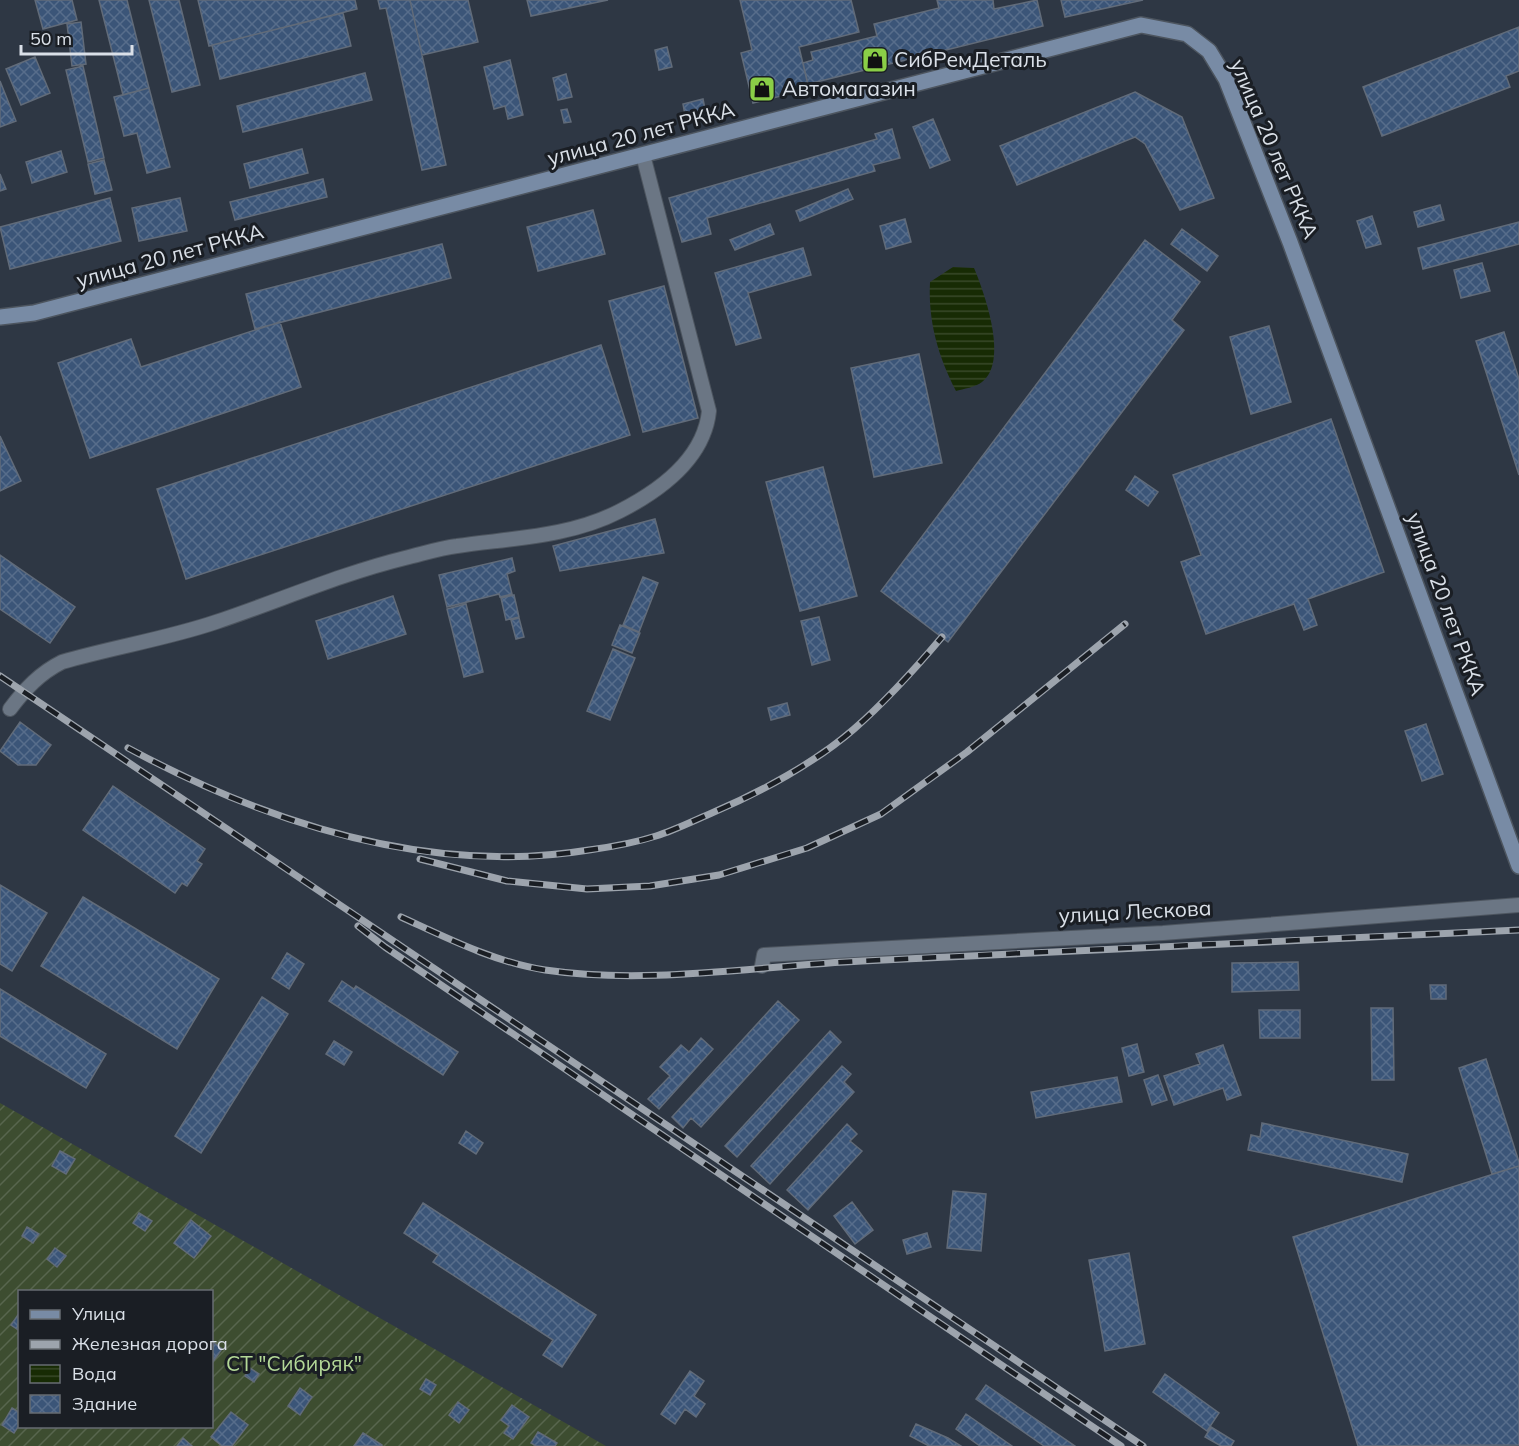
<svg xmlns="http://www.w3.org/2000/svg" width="1519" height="1446" font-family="Mulish,sans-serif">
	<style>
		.garden { fill: url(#garden-furrows); fill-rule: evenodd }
		.water { fill: url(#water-rules) }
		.building { fill: url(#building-cross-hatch); stroke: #616b79; stroke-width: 1.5 }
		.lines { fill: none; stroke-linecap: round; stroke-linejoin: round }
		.minor-casing { stroke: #4d555f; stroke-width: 16 }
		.secondary-casing { stroke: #4d555f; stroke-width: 18 }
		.minor { stroke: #6b7684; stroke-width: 14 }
		.secondary { stroke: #788ba5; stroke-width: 15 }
		.rail-casing { stroke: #9da4ad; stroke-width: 7 }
		.rail { stroke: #1a1e24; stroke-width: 4.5; stroke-dasharray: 14; stroke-linecap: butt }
		.labels { text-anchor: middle; stroke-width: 6; stroke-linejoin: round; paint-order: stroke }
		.poi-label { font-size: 21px; fill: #dae0e8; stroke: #1a1e24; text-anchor: start }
		.street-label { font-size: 21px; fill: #dae0e8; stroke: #1a1e24 }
		.park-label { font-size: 21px; fill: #b3d897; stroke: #1a1e24 }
	</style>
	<defs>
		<pattern id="garden-furrows" width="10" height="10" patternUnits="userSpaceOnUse" patternTransform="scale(1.5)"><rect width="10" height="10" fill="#3d4d30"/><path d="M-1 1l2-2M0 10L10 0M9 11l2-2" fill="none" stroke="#58664e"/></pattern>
		<pattern id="water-rules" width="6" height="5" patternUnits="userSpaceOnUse" patternTransform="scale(1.5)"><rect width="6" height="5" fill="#172b04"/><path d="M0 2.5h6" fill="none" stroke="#384929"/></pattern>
		<pattern id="building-cross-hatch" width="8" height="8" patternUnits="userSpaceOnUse" patternTransform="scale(1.5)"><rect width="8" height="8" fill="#3b5578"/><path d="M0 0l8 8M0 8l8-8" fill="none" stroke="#576d8b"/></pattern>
	</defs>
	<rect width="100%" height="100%" fill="#2e3744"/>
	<path class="garden" d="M0,1103L606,1446H0ZM20,1292H212V1426H20Z"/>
	<path class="water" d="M953,267L974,268C985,294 1009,362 982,382C976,387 963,389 956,391C938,356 928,321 930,282Z"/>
	<path class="building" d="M35,0H72L77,20L43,29Z
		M99,0H127L149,88L123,95Z
		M149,0H179L200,85L172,92Z
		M198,0H355L357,9L209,46Z
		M378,0H410L446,165L422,170L386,8L380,9Z
		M410,0H468L478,42L422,55Z
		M527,0H608L531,16Z
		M740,0H851L859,32L799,47L809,89L753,103L741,53L752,50Z
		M937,0H993L994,9L1037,0L1043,26L808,84L803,63L813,60L811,52L877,36L874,24L939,8Z
		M1061,0H1143L1065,17Z
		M343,13L351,46L220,79L212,45Z
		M81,22L86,64L72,66L67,24Z
		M1519,27V71L1506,76L1510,87L1382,136L1363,87Z
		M667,47L672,67L659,70L655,50Z
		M35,57L50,93L21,105L6,69Z
		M510,60L523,115L508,119L505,106L494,109L484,67Z
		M83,66L104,158L88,162L66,70Z
		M365,73L372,100L243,132L237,106Z
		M566,74L572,97L558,100L553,78Z
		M0,81L16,121L0,127Z
		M149,88L170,167L147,173L137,133L124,136L114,97Z
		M1135,92L1182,117L1214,198L1180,210L1145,144L1135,137L1017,185L1000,146Z
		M703,99L705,109L685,115L683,104Z
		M567,109L571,122L564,123L561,110Z
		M933,119L950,160L930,168L913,127Z
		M892,129L900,158L873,165L875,171L707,218L711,234L682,242L669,198L877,139L875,134Z
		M302,149L308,173L250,188L244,164Z
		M61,151L67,172L32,183L26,162Z
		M104,160L112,190L95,194L88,164Z
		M0,174L6,189L0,191Z
		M323,179L327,197L235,220L230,202Z
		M848,189L853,199L800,221L796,211Z
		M110,198L121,241L10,269L0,227Z
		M180,198L187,231L139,241L132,208Z
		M1440,205L1444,220L1418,227L1414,212Z
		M593,210L605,254L538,271L527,227Z
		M1372,216L1381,244L1366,248L1357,221Z
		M905,219L911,242L886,249L880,226Z
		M1519,222V244L1423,269L1418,248Z
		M770,224L774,234L735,250L730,240Z
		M1182,229L1218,256L1207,271L1171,244Z
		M1145,240L1200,282L1172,320L1184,330L948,642L881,591Z
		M442,244L451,278L255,329L246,294Z
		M803,248L811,275L748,293L761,338L736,345L715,273Z
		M1482,263L1490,291L1461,298L1454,270Z
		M664,286L698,418L643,432L609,301Z
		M280,322L301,387L90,458L58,363L131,339L141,367Z
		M1269,326L1291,402L1251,414L1230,337Z
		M1504,332L1519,379V475L1476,341Z
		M601,345L630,435L186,579L157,489Z
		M919,354L942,463L874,477L851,368Z
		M1331,419L1384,572L1308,599L1317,625L1304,630L1294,604L1206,634L1181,562L1201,555L1173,475Z
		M0,436L21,481L0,491Z
		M823,467L857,596L800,611L766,482Z
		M1135,476L1158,492L1148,506L1126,490Z
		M655,519L664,553L560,571L553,546Z
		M0,555L75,607L50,643L0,609Z
		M512,558L515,571L507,574L512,594L500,597L499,594L447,607L439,575Z
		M643,577L658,583L639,632L623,625Z
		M514,595L519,617L506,620L501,598Z
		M393,596L406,634L328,659L316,621Z
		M466,604L483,672L464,677L447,609Z
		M819,617L830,660L812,665L801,621Z
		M519,618L524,637L516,639L511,620Z
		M620,625L640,633L632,653L612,645Z
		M613,649L635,658L610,720L587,711Z
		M787,703L790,715L771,720L768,708Z
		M20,722L51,745L36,765H18L0,751Z
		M1426,724L1443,774L1422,781L1405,731Z
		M113,786L205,849L197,861L202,864L187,886L182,883L175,893L83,830Z
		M0,885L47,913L12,971L0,964Z
		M83,897L219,979L177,1049L41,966Z
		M287,953L304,964L289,989L272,978Z
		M1298,962L1299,990L1232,992V963Z
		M342,981L354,989L356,986L458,1052L443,1075L329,1001Z
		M1430,985H1446V999H1431Z
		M0,989L106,1054L86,1088L0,1036Z
		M262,997L288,1014L201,1153L175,1136Z
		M778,1001L799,1020L701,1127L691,1118L683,1128L672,1117Z
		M1371,1008H1393L1394,1080H1372Z
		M1259,1010H1300V1038H1260Z
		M830,1031L841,1042L737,1157L725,1146Z
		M701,1038L713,1049L659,1109L648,1099L670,1076L660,1067L681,1045L689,1052Z
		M334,1041L352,1052L344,1065L326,1054Z
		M1137,1044L1144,1072L1129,1076L1122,1048Z
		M1223,1045L1241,1095L1227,1100L1223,1088L1174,1105L1164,1076L1200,1064L1196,1054Z
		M1486,1059L1519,1162V1166L1492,1174L1459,1068Z
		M842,1066L851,1074L844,1082L854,1092L770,1184L751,1166Z
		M1158,1075L1167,1100L1152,1105L1144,1080Z
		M1117,1077L1122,1102L1036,1118L1031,1092Z
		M1262,1123L1408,1154L1402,1182L1248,1150L1251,1135L1260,1137Z
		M847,1124L857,1134L850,1141L862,1151L808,1210L787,1190Z
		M466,1131L483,1143L476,1154L459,1143Z
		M60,1151L75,1159L66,1174L52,1166Z
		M1519,1166V1445L1358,1446L1293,1237Z
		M953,1191L986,1194L981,1251L947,1248Z
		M852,1202L873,1230L855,1244L834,1216Z
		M423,1203L596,1315L562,1367L543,1355L553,1340L433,1262L438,1255L404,1233Z
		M139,1213L152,1221L145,1231L133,1223Z
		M191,1220L211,1236L194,1258L174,1243Z
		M27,1227L39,1234L33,1243L22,1236Z
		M927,1233L931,1247L907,1254L903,1240Z
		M55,1248L66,1256L57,1267L47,1259Z
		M1129,1253L1145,1344L1105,1351L1089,1260Z
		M18,1315L20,1317V1331L11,1325Z
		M213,1342L222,1349L212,1363V1344Z
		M250,1368L259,1374L254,1382L245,1376Z
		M690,1371L704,1381L694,1396L705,1404L696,1417L685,1409L675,1424L661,1414Z
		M1165,1374L1219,1413L1207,1431L1153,1392Z
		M426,1379L436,1385L430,1395L420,1389Z
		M986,1385L1075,1446H1044L976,1399Z
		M300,1388L312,1397L300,1415L288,1406Z
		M458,1402L469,1410L459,1423L449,1415Z
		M512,1405L529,1417L513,1439L504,1433L509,1426L501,1420Z
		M12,1408L20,1413V1424L14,1433L2,1425Z
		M231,1412L248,1425L232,1446H222L211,1437Z
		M966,1414L1012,1446H980L956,1429Z
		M916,1424L948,1438L961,1446H929L910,1436Z
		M1211,1427L1234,1441L1231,1446H1221L1205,1437Z
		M538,1432L557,1443L555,1446H536L531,1443Z
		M363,1433L382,1445V1446H354Z
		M183,1438L192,1446H177Z"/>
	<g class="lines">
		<defs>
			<path id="minor" d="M10,709C25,689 40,673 62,662C113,647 166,639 216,622C279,601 340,574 405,558C422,554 440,548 457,546C512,538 570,537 620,511C661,490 704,459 709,411L643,155
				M762,966L764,955L1163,933L1519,905"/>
			<path id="secondary" d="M0,317L34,313L1141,25L1187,34L1209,51L1226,79L1290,242L1519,866"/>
		</defs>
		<use href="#minor" class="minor-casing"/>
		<use href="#secondary" class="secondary-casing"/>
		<use href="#minor" class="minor"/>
		<use href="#secondary" class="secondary"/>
		<defs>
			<path id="rail" d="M0,676L1143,1446
				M128,748C269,824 428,876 589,850C611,847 634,843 656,836C675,830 695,820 714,812C761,792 816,762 854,729C886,701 915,669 942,637
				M420,859L507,881L587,889L650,886L719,875L807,848L881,814L967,752L1125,624
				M401,917C447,938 494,962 545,970C648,985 757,966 862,961C1081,950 1300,940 1519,930
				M358,926L385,947L1121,1446"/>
		</defs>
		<use href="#rail" class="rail-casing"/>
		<use href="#rail" class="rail"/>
	</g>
	<defs>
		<symbol id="shop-square" viewBox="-11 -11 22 22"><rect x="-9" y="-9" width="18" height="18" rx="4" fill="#8ace47" stroke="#1a1e24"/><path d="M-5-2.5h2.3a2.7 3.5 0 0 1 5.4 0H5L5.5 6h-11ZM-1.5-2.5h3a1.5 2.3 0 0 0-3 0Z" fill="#111"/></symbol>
	</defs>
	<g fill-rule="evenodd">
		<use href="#shop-square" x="860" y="45" width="30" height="30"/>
		<use href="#shop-square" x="747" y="74" width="30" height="30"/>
	</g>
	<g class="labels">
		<g class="poi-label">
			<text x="894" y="67">СибРемДеталь</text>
			<text x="782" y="96">Автомагазин</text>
		</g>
		<g class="street-label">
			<text transform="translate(641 134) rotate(-15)" y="7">улица 20 лет РККА</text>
			<text transform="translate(1274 149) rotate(67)" y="7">улица 20 лет РККА</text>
			<text transform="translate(170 256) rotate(-15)" y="7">улица 20 лет РККА</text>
			<text transform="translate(1446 604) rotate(70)" y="7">улица 20 лет РККА</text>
			<text transform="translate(1135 912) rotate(-3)" y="7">улица Лескова</text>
		</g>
		<g class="park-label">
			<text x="294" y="1371">СТ "Сибиряк"</text>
		</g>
	</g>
	<rect x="18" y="1290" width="195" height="138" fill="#1a1e24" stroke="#676c72" stroke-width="1.5"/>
	<rect x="30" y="1310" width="30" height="9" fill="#788ba5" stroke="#676c72" stroke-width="1.5"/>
	<text x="72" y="1320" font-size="18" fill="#dae0e8">Улица</text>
	<rect x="30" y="1340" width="30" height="9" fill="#9da4ad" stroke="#676c72" stroke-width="1.5"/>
	<text x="72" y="1350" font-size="18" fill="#dae0e8">Железная дорога</text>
	<rect x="30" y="1365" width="30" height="18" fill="url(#water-rules)" stroke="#676c72" stroke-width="1.5"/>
	<text x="72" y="1380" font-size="18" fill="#dae0e8">Вода</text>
	<rect x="30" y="1395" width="30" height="18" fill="url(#building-cross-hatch)" stroke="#676c72" stroke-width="1.5"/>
	<text x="72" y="1410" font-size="18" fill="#dae0e8">Здание</text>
	<path d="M21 45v9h111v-9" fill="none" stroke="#dae0e8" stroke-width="3"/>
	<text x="30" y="45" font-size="18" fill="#dae0e8" stroke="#1a1e24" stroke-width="4.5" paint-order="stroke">50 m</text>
</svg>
